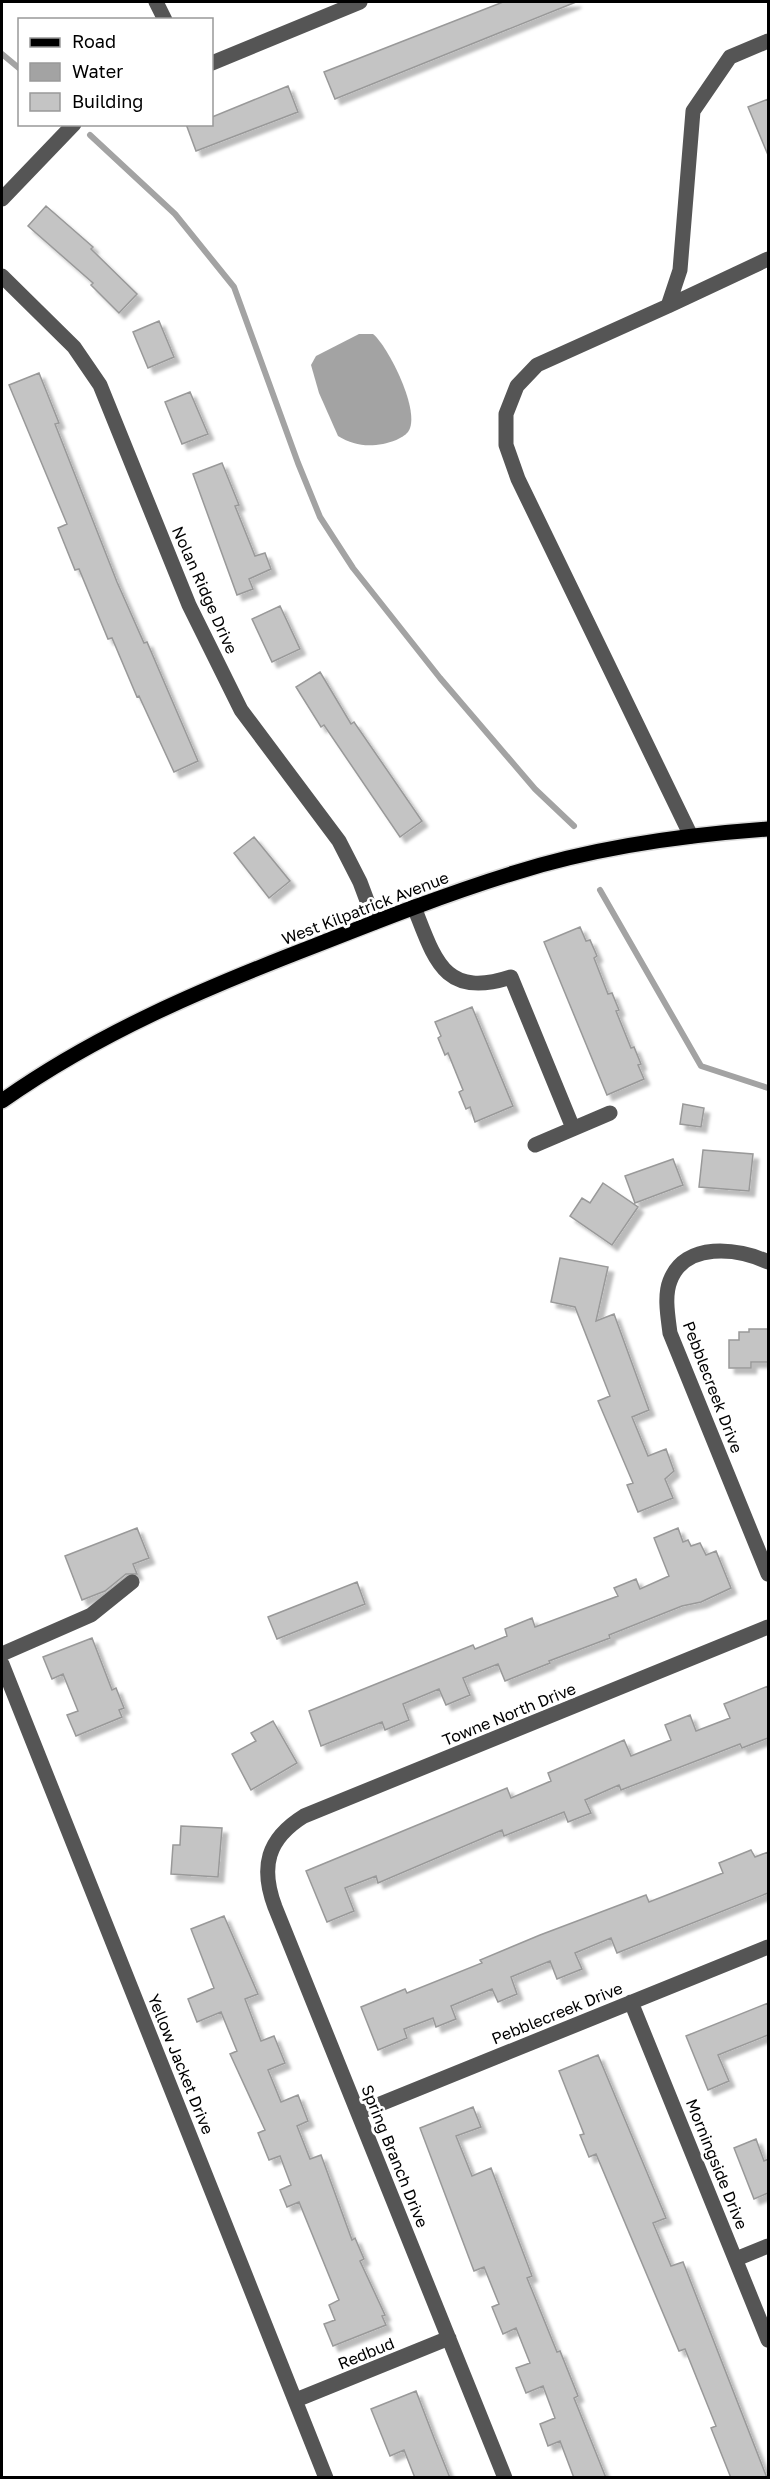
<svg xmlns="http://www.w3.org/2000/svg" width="770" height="2479" font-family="'Golos Text',sans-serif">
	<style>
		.water { fill: #a3a3a3 }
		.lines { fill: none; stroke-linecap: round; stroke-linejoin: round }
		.stream { stroke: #a3a3a3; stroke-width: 6 }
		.building { fill: #c4c4c4; stroke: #999; stroke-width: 1.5; filter: url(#shadow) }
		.major-casing { stroke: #dbdbdb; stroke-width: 18 }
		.minor { stroke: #555; stroke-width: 15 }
		.major { stroke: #000; stroke-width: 15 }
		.labels { text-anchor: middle; stroke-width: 6; stroke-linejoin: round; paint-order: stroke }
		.street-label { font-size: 16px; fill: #000; stroke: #fff }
	</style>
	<defs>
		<filter id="shadow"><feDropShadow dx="5.5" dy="5.5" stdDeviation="1.5" flood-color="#0004"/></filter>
	</defs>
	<rect width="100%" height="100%" fill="#fff"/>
	<path class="water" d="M359,334H373C388,346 422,413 408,432C402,439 391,442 383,444C366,447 353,445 338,436L319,393L311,365L316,356Z"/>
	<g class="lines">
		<path class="stream" d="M2,54L20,69
			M90,135L175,214L234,287L298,463L320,517L353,568L440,678L535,789L574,826
			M600,890L701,1066L768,1088"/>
	</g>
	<path class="building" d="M503,2H576L335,99L324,72Z
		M288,86L298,112L196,151L186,124H212V117Z
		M768,99V155L748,107Z
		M46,206L93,247L91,249L137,294L119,313L91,285L93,283L28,226Z
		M159,321L174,357L148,368L133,332Z
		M39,373L59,423L55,424L117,582L144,643L147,642L198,761L174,772L139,696L137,697L112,638L108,639L79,569L75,570L58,528L67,524L9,385Z
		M190,392L208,434L182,444L165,402Z
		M222,463L239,505L235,506L255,556L265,553L271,569L249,579L253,589L237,595L193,474Z
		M280,606L300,649L272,662L252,619Z
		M320,672L351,724L354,722L422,821L400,837L324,725L321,727L296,687Z
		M254,837L290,881L269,898L234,853Z
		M580,927L586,941L590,940L597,956L594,958L608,994L612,993L619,1010L616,1011L631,1048L634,1047L641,1064L638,1065L644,1079L607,1095L544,942Z
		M472,1007L513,1106L475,1122L470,1107L466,1109L459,1092L463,1090L448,1053L445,1055L438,1038L441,1036L435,1022Z
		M683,1104L704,1108L701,1127L680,1124Z
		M703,1150L753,1154L749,1191L699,1187Z
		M673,1159L683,1185L635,1203L625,1176Z
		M603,1183L638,1207L612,1245L570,1216L582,1198L590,1203Z
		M560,1258L608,1267L596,1321L614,1314L649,1410L632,1417L648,1456L666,1449L674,1471L665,1479L673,1498L638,1512L627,1485L633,1483L598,1401L610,1396L575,1307L551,1302Z
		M749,1329H768V1362H751V1368H729V1340H739V1332H749Z
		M137,1528L149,1558L133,1564L137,1574H126L105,1591L82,1600L65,1556Z
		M678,1528L683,1542L688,1540L691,1546L700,1543L706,1555L716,1551L731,1588L701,1602L682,1606L609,1635L610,1638L549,1661L550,1663L505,1681L498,1664L463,1678L470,1695L446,1705L439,1689L403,1704L409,1720L385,1730L382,1722L321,1746L309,1711L473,1645L475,1649L507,1636L505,1629L532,1618L535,1627L618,1596L614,1588L636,1579L640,1589L669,1576L654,1538Z
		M357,1582L365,1604L277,1639L268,1617Z
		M92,1638L112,1690L116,1688L124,1708L119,1710L122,1717L76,1736L67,1715L78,1711L63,1674L52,1679L43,1657Z
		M768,1686V1738L742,1748L740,1744L621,1790L619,1785L585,1800L591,1813L568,1822L564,1812L504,1836L502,1830L378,1883L376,1876L345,1888L354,1911L327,1922L306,1871L507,1788L511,1798L551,1781L548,1773L624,1740L631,1756L671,1740L665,1725L690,1715L696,1731L730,1718L724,1704Z
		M273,1721L297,1763L251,1790L232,1754L256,1741L251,1733Z
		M181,1826L222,1828L218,1877L171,1874L173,1845H180Z
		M751,1850L755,1857L768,1852V1893L617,1953L611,1938L575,1953L582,1969L557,1979L550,1961L511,1977L517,1994L498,2002L492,1989L451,2006L456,2019L436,2027L433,2018L404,2029L407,2038L378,2050L361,2007L405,1989L407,1993L482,1963L480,1960L540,1935L646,1895L649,1902L723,1873L719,1863Z
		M224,1916L258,1994L245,1999L261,2041L274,2036L285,2063L268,2070L281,2102L298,2095L308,2121L297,2126L310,2159L321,2155L352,2240L355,2238L364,2259L360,2261L385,2315L382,2316L386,2325L333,2346L324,2324L335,2320L329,2305L339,2300L299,2202L287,2207L280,2190L291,2185L280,2156L269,2160L258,2133L265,2130L230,2054L237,2051L221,2012L197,2022L188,1999L214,1988L191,1929Z
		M768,2003V2035L718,2055L729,2081L708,2090L686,2036Z
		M598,2055L666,2218L653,2223L671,2266L683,2262L767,2478H731L711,2428L716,2426L685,2349L679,2351L596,2154L589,2157L580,2135L584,2134L559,2071Z
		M473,2107L481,2127L456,2136L472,2176L491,2168L532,2276L527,2278L557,2352L560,2351L578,2396L574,2398L606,2478H574L560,2441L548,2446L540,2424L555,2418L543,2386L526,2393L516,2368L530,2363L516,2328L503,2334L492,2307L499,2304L484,2267L474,2271L420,2128Z
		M756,2139L764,2161L768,2159V2193L754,2199L734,2148Z
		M416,2391L434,2438L450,2478H415L404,2450L390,2456L371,2409Z"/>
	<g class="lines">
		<defs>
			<path id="major" d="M2,1101C98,1033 205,988 314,946C380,920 446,894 514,873C596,847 683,835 768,829"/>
		</defs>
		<use href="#major" class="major-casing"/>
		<path class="minor" d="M156,2L165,20
			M212,63L360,2
			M2,199L74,124
			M2,276L74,347L100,385L189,605L241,710L339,841L360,882L375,922
			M668,306L768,259
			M691,836L518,479L506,445V414L517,386L537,365L668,306L680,270L693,111L730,57L768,41
			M414,907C435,960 444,999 511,977L573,1128
			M535,1145L610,1113
			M768,1262C738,1248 685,1241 670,1281C664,1296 668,1317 670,1333L768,1574
			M2,1654L91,1615L132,1582
			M2,1664L326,2478
			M631,2002L768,2340
			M358,2113L768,1947
			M736,2259L768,2246
			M296,2400L449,2338
			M505,2478L275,1907C260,1867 267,1839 304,1816L768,1627"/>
		<use href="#major" class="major"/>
	</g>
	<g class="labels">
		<g class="street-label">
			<text transform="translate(205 590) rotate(66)" y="6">Nolan Ridge Drive</text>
			<text transform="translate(365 908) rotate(-21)" y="6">West Kilpatrick Avenue</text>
			<text transform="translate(713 1387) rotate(69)" y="6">Pebblecreek Drive</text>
			<text transform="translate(509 1714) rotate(-22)" y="6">Towne North Drive</text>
			<text transform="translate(557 2013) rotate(-22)" y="6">Pebblecreek Drive</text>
			<text transform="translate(181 2064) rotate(68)" y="6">Yellow Jacket Drive</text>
			<text transform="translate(395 2156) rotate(68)" y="6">Spring Branch Drive</text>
			<text transform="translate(717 2164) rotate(68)" y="6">Morningside Drive</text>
			<text transform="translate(366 2353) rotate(-22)" y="6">Redbud</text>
		</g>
	</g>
	<rect width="770" height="2479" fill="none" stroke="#000000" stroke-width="6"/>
	<rect x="18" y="18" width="195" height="108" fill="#ffffff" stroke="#999999" stroke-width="1.5"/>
	<rect x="30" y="38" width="30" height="9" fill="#000000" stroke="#999999" stroke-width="1.5"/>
	<text x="72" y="48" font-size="18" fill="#000000">Road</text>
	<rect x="30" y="63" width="30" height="18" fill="#a3a3a3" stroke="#999999" stroke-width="1.5"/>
	<text x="72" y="78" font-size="18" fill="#000000">Water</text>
	<rect x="30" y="93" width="30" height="18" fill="#c4c4c4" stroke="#999999" stroke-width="1.5"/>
	<text x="72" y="108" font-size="18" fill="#000000">Building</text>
</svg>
